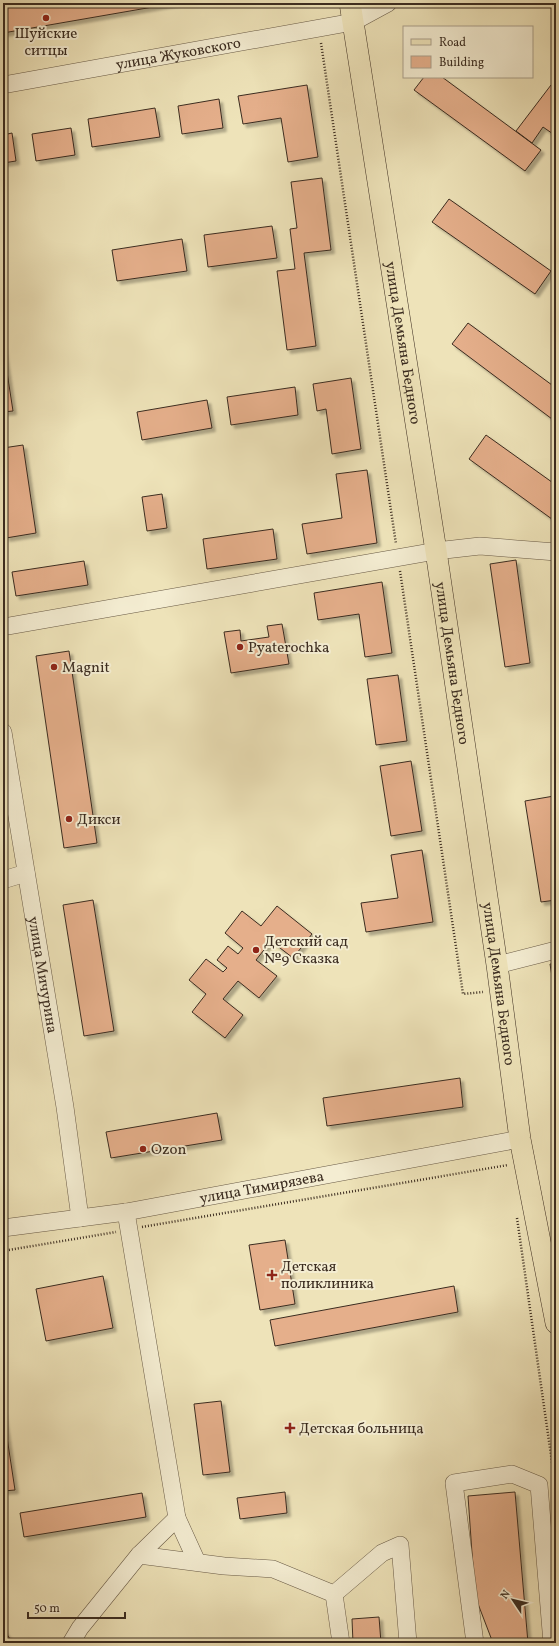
<svg xmlns="http://www.w3.org/2000/svg" width="559" height="1646" font-family="Vollkorn,serif">
	<style>
		.building { fill: #e5af8b; stroke: #3b2c20; filter: url(#shadow) }
		.lines { fill: none; stroke-linecap: round; stroke-linejoin: round }
		.minor-casing { stroke: #685a46; stroke-width: 18 }
		.major-casing { stroke: #3b2c20; stroke-width: 22 }
		.path { stroke: #3b2c20; stroke-width: 2.5; stroke-dasharray: 1 2; stroke-linecap: butt }
		.minor { stroke: #f4edd2; stroke-width: 17 }
		.major { stroke: #eee3b9; stroke-width: 21 }
		.poi-dot { fill: #8f2418; stroke: #f4edd2; stroke-width: 1.5 }
		.labels { text-anchor: middle; stroke-width: 4; stroke-linejoin: round; paint-order: stroke }
		.poi-label { font-size: 15px; fill: #3b2c20; stroke: #f4edd2; text-anchor: start }
		.street-label { font-size: 15px; fill: #3b2c20; stroke: #f4edd2 }
	</style>
	<defs>
		<filter id="shadow"><feDropShadow dx="3.5" dy="3.5" stdDeviation="1" flood-color="#0004"/></filter>
	</defs>
	<rect width="100%" height="100%" fill="#eee3b9"/>
	<filter id="stains"><feTurbulence type="fractalNoise" baseFrequency=".005" numOctaves="4"/><feColorMatrix values="0 0 0 0 .2 0 0 0 0 .09 0 0 0 0 .02 0 0 0 .5 -.17"/></filter>
	<radialGradient id="worn" r=".72"><stop offset=".6" stop-color="#630" stop-opacity="0"/><stop offset="1" stop-color="#630" stop-opacity=".3"/></radialGradient>
	<path class="building" d="M3,3H176L3,33Z
		M424,77H442L541,150L525,171L414,90Z
		M307,85L318,157L288,162L281,118L243,124L238,96Z
		M551,85L556,89V136L543,127L532,143L516,131Z
		M219,99L223,128L182,134L178,106Z
		M155,108L160,137L92,147L88,119Z
		M71,128L75,155L36,161L32,134Z
		M12,133L16,161L3,163V135Z
		M322,178L331,250L304,253L316,346L287,350L277,271L295,269L290,229L297,228L291,182Z
		M449,199L551,271L535,294L432,222Z
		M272,226L277,258L208,267L204,235Z
		M182,239L187,271L117,281L112,250Z
		M468,323L556,388V422L452,344Z
		M3,346L13,411L3,412Z
		M351,378L361,449L332,454L326,409L317,411L313,384Z
		M295,387L298,415L231,425L227,397Z
		M207,400L212,428L142,440L137,412Z
		M486,435L556,485V522L469,459Z
		M23,445L36,533L6,538L3,517V448Z
		M367,470L377,543L307,554L302,524L342,518L336,474Z
		M162,494L167,528L147,531L142,497Z
		M273,529L277,559L207,569L203,539Z
		M516,560L530,663L505,667L490,564Z
		M84,561L88,585L16,596L12,572Z
		M382,582L392,653L365,657L359,614L318,620L314,593Z
		M282,624L289,664L231,673L224,632L240,630L241,641L269,637L267,626Z
		M69,651L97,843L64,848L36,656Z
		M398,675L407,741L376,745L367,679Z
		M411,761L422,831L391,836L380,766Z
		M554,796L556,811V900L541,902L525,801Z
		M422,850L433,922L366,932L361,903L398,898L391,855Z
		M93,900L114,1031L84,1036L63,905Z
		M277,906L312,934L293,958L271,941L256,960L277,976L259,998L238,981L223,999L243,1015L225,1038L192,1012L206,994L189,980L206,959L223,972L227,968L217,960L228,946L238,954L243,948L225,933L242,911L261,926Z
		M550,964H556V989H554Z
		M460,1078L463,1107L327,1126L323,1098Z
		M217,1113L222,1140L111,1158L106,1132Z
		M285,1240L295,1304L260,1310L249,1245Z
		M103,1276L113,1328L46,1341L36,1289Z
		M454,1286L458,1312L275,1346L270,1320Z
		M221,1401L230,1472L203,1475L194,1404Z
		M3,1411L15,1490L3,1491Z
		M285,1492L287,1513L240,1519L237,1498Z
		M515,1492L528,1643H493L475,1596L468,1496Z
		M142,1493L146,1517L24,1537L20,1513Z
		M379,1617L381,1643H353L352,1619Z
		M3,1629L13,1643H3Z"/>
	<g class="lines">
		<defs>
			<g id="minor">
				<path id="s1" d="M3,85L353,22L388,3"/>
				<path d="M3,627L436,551L480,546L556,552"/>
				<path id="s2" d="M3,732L65,1107L80,1218"/>
				<path d="M3,880L26,873"/>
				<path d="M497,965L556,950"/>
				<path d="M126,1212L177,1518L197,1562"/>
				<path id="s3" d="M3,1228L126,1212L520,1139"/>
				<path d="M139,1555L177,1518"/>
				<path d="M334,1594L341,1643"/>
				<path d="M71,1643L80,1628L139,1555L224,1566L273,1569L334,1594L382,1553L400,1545L408,1643"/>
				<path d="M475,1643L454,1483L512,1474L539,1485L552,1643"/>
			</g>
			<g id="major">
				<path id="s4" d="M350,3L436,551L497,965L520,1139L556,1323"/>
			</g>
		</defs>
		<use href="#minor" class="minor-casing"/>
		<use href="#major" class="major-casing"/>
		<path class="path" d="M321,43L396,544
			M400,571L463,994L483,992
			M517,1218L555,1483
			M142,1227L508,1165
			M3,1251L116,1232"/>
		<use href="#minor" class="minor"/>
		<use href="#major" class="major"/>
	</g>
	<g class="poi-dot">
		<circle cx="46" cy="18" r="4"/>
		<circle cx="240" cy="647" r="4"/>
		<circle cx="54" cy="667" r="4"/>
		<circle cx="69" cy="819" r="4"/>
		<circle cx="256" cy="950" r="4"/>
		<circle cx="143" cy="1149" r="4"/>
		<path d="M270 1269h4v4h4v4h-4v4h-4v-4h-4v-4h4z"/>
		<path d="M288 1422h4v4h4v4h-4v4h-4v-4h-4v-4h4z"/>
	</g>
	<g class="labels">
		<g class="poi-label">
			<text x="46" y="38" text-anchor="middle">Шуйские<tspan x="46" dy="17">ситцы</tspan></text>
			<text x="248" y="652">Pyaterochka</text>
			<text x="62" y="672">Magnit</text>
			<text x="77" y="824">Дикси</text>
			<text x="264" y="946">Детский сад<tspan x="264" dy="17">№9 Сказка</tspan></text>
			<text x="151" y="1154">Ozon</text>
			<text x="281" y="1271">Детская<tspan x="281" dy="17">поликлиника</tspan></text>
			<text x="299" y="1433">Детская больница</text>
		</g>
		<g class="street-label">
			<text dy="5" stroke="none"><textPath href="#s1" startOffset="178">улица Жуковского</textPath></text>
			<text dy="5" stroke="none"><textPath href="#s4" startOffset="344">улица Демьяна Бедного</textPath></text>
			<text dy="5" stroke="none"><textPath href="#s4" startOffset="668">улица Демьяна Бедного</textPath></text>
			<text dy="5" stroke="none"><textPath href="#s2" startOffset="246">улица Мичурина</textPath></text>
			<text dy="5" stroke="none"><textPath href="#s4" startOffset="992">улица Демьяна Бедного</textPath></text>
			<text dy="5" stroke="none"><textPath href="#s3" startOffset="262">улица Тимирязева</textPath></text>
		</g>
	</g>
	<rect width="559" height="1646" fill="none" stroke="#eee3b9" stroke-width="16"/>
	<rect x="4" y="4" width="551" height="1638" fill="none" stroke="#3b2c20" stroke-width="2"/>
	<rect x="8" y="8" width="543" height="1630" fill="none" stroke="#3b2c20"/>
	<rect x="403" y="26" width="130" height="52" fill="#f4edd2" stroke="#aaa08b"/>
	<rect x="411" y="39" width="20" height="6" fill="#eee3b9" stroke="#aaa08b"/>
	<text x="439" y="46" font-size="12" fill="#3b2c20">Road</text>
	<rect x="411" y="56" width="20" height="12" fill="#e5af8b" stroke="#aaa08b"/>
	<text x="439" y="66" font-size="12" fill="#3b2c20">Building</text>
	<g transform="translate(513 1600) rotate(305)" stroke="#f4edd2" stroke-width="3" paint-order="stroke">
	<path d="M0-3L7 15L0 10L-7 15Z" fill="#3b2c20"/>
	<text y="-6" font-size="11" font-weight="bold" text-anchor="middle" fill="#3b2c20">N</text>
	</g>
	<path d="M28 1612v6h97v-6" fill="none" stroke="#3b2c20" stroke-width="2"/>
	<text x="34" y="1612" font-size="12" fill="#3b2c20" stroke="#f4edd2" stroke-width="3" paint-order="stroke">50 m</text>
	<rect width="100%" height="100%" filter="url(#stains)"/>
	<rect width="100%" height="100%" fill="url(#worn)"/>
</svg>
